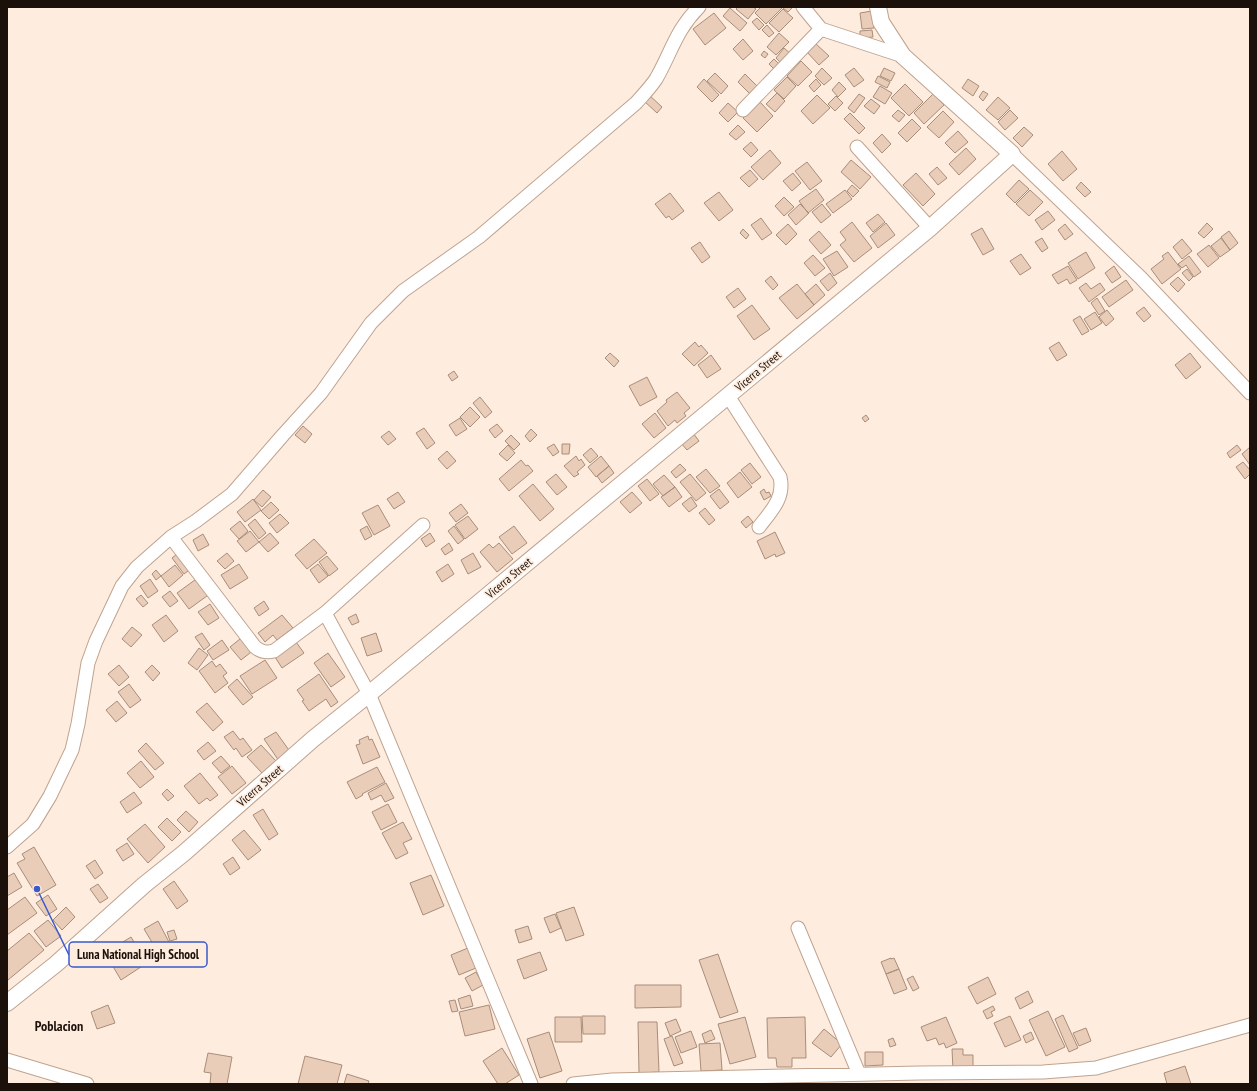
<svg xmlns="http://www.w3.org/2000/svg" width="1257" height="1091" font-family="'PT Sans Narrow',sans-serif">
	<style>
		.building { fill: #eacdb8; stroke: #a88d79 }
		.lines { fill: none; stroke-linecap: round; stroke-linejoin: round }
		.minor-casing { stroke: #bfa38f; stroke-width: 15 }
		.major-casing { stroke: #bfa38f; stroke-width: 18 }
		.minor { stroke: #fff; stroke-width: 13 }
		.major { stroke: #fff; stroke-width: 16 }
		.labels { text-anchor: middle; stroke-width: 3.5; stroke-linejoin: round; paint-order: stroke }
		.street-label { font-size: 12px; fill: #1b110a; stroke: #feecdf }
		.quarter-label { font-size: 14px; font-weight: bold; fill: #1b110a; stroke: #feecdf }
		.leader { fill: none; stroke: #3a5acc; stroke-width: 1.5 }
		.callout-dot { fill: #3a5acc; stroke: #feecdf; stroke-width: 1.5 }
		.callout { fill: #feecdf; stroke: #3a5acc; stroke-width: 1.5 }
		.callout-label { font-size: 13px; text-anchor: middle; font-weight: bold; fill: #1b110a }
	</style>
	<rect width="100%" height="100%" fill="#feecdf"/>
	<path class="building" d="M738,7H753L756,9L748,19L736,9Z
		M761,7H783L766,24L755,13Z
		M785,7H793L788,12L783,8Z
		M730,8L747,23L740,31L723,16Z
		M783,9L793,18L779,32L769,23Z
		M872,11L874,28L862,29L860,13Z
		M714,13L726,28L705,45L693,29Z
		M757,18L764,25L759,30L752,22Z
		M767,25L774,33L769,37L762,30Z
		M872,30L873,37L860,38V31Z
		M779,33L789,42L776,55L767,47Z
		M743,39L753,51L743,60L733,49Z
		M816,44L829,56L819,65L807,52Z
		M784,48L792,55L783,65L776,58Z
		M764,51L768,54L765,58L761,55Z
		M774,59L782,67L777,72L769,64Z
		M801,61L812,72L798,86L787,76Z
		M822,68L832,78L824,85L815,76Z
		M854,68L864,80L854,87L845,75Z
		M884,68L895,73L891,81L880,76Z
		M715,73L728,86L721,94L707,81Z
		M745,74L758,87L750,94L738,82Z
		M878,76L890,82L887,88L875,82Z
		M787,77L796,86L784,99L774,90Z
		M704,79L719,95L712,102L697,87Z
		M816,79L821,85L814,92L809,86Z
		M968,79L979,86L973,96L962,88Z
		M839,82L846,89L838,97L832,90Z
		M905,84L923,102L909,116L891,98Z
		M880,86L892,93L885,104L873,97Z
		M983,91L988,94L983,101L979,97Z
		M777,93L785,101L775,112L766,104Z
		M648,94L662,107L657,113L643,100Z
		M859,94L865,98L854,113L848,108Z
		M933,94L944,105L924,124L914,113Z
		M817,95L830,108L813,124L801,111Z
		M836,96L843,103L835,111L828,104Z
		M998,97L1010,108L998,120L986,110Z
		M871,99L880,106L874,114L864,106Z
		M760,102L773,116L757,132L743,118Z
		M728,103L738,112L728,122L719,113Z
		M898,110L905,115L899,122L892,116Z
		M1010,110L1018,118L1005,130L998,122Z
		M943,111L954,122L939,138L927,127Z
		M850,113L865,128L859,134L844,119Z
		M912,119L921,128L907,142L898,133Z
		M738,125L745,132L736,140L729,134Z
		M1024,127L1033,135L1022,147L1013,138Z
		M958,131L968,142L955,153L945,143Z
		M882,134L891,144L882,153L873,143Z
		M751,142L758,150L751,157L743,149Z
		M966,148L976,159L959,175L949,164Z
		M770,150L781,163L763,180L751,167Z
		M1062,151L1077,169L1063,181L1048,164Z
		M851,160L871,177L860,189L841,172Z
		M807,162L822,181L810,190L795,171Z
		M937,167L947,178L938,185L929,174Z
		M750,170L758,179L749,187L740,178Z
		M793,173L801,183L792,191L783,181Z
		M916,173L935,194L923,206L903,185Z
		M1019,180L1029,189L1015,203L1006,194Z
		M1081,182L1091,192L1085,197L1076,188Z
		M852,185L859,191L853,197L847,191Z
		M816,189L824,200L808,213L799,201Z
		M845,190L852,199L833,213L826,204Z
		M1030,190L1043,202L1029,216L1016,204Z
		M719,192L733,210L719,221L704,203Z
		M670,193L684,211L672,220L669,216L666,218L655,204Z
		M784,197L794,207L784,216L775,206Z
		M800,204L809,213L796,225L788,215Z
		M822,204L831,215L821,223L812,212Z
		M1048,211L1055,220L1042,230L1035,220Z
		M878,214L885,222L873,232L866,223Z
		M761,218L772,233L762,240L751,225Z
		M852,222L872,248L854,262L840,245L846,240L840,232Z
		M886,223L895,235L878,248L870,236Z
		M1207,223L1213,229L1204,238L1198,233Z
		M788,224L797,234L786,245L776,235Z
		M1065,224L1073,234L1065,240L1058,230Z
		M982,228L994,249L983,255L971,234Z
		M743,229L749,235L746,239L740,233Z
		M819,231L831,245L821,254L809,240Z
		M1229,231L1238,243L1230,250L1221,237Z
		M1042,238L1048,248L1042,252L1035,242Z
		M1221,238L1230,250L1220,257L1211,246Z
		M1182,239L1192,251L1182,259L1173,247Z
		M700,242L710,257L702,263L691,248Z
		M1209,245L1219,258L1208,267L1197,254Z
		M837,251L848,267L834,276L823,259Z
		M1086,252L1095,268L1078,279L1068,263Z
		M1168,252L1181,269L1162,284L1151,269L1164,259L1162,256Z
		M1021,254L1031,268L1020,275L1010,261Z
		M813,255L825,268L815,276L804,263Z
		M1189,256L1201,272L1194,277L1186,265L1182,268L1178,264Z
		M1068,266L1077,280L1070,284L1067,279L1058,284L1052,275Z
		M1114,266L1121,277L1112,283L1105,273Z
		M1187,269L1193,277L1189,281L1182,273Z
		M830,273L837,283L828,291L820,281Z
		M771,276L778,285L773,290L765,281Z
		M1178,277L1185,284L1178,292L1170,284Z
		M1126,280L1133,290L1109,307L1102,297Z
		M1086,283L1091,289L1100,283L1105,290L1089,302L1079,288Z
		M797,284L814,305L797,319L779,298Z
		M816,284L825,295L814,305L805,294Z
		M738,288L746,299L734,308L726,297Z
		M1097,298L1105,311L1099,315L1091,303Z
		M752,305L770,329L754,340L737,316Z
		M1144,307L1151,316L1144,322L1136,313Z
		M1107,310L1114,319L1106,326L1099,317Z
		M1095,312L1102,323L1091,330L1084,319Z
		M1080,316L1089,331L1082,335L1073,320Z
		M695,342L699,347L701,345L708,353L694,366L682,354Z
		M1059,342L1067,355L1057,361L1049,348Z
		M610,353L619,361L614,367L605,358Z
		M1190,353L1201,367L1186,379L1175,365Z
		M711,355L721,369L707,378L698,365Z
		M454,371L458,377L452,381L448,375Z
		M647,377L657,397L640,406L629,386Z
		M677,392L690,408L684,413L686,416L677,423L675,420L668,426L657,411L667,402L666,400Z
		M480,397L492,412L485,418L473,403Z
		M470,407L480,417L470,427L460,417Z
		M655,413L666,428L654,438L642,424Z
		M866,415L869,419L865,422L862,418Z
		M460,418L467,429L456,436L449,425Z
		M497,424L503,431L495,438L489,430Z
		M303,426L312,434L305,443L295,435Z
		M424,428L435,443L427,449L416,433Z
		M531,429L537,435L530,442L525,436Z
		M389,431L396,439L388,445L381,437Z
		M693,433L699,441L687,450L681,443Z
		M511,435L520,444L514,450L505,441Z
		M554,444L559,452L553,456L547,448Z
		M562,444H570L569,454H562Z
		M508,445L515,453L507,461L499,454Z
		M1237,445L1241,450L1230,458L1227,453Z
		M1250,447V465L1242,454Z
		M591,448L598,456L590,463L583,455Z
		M447,451L456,461L447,469L438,459Z
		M576,456L579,461L581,459L585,465L577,472L579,474L574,477L564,466Z
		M601,456L609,466L596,477L588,467Z
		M521,460L526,466L528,465L533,471L509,491L499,479Z
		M1243,462L1250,470V474L1245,479L1236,467Z
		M750,463L761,477L752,484L741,470Z
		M680,464L686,470L676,478L671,472Z
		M609,466L614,473L602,483L597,476Z
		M706,469L720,486L710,493L696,477Z
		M740,472L752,487L738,498L727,483Z
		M556,474L567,487L557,495L546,482Z
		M690,474L706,493L696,501L680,482Z
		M664,475L675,487L663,496L653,484Z
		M647,479L659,494L650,501L638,486Z
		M533,484L554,509L540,521L519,496Z
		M675,487L682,497L669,507L661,497Z
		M719,489L729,502L720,509L710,496Z
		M764,489L766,493L769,492L771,496L764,500L760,492Z
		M263,490L271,497L262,507L254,500Z
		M398,492L405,502L394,509L387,499Z
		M632,492L642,503L630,513L620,502Z
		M691,497L697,506L689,512L682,504Z
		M253,499L261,510L245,522L237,512Z
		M271,502L279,510L269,519L261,511Z
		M461,504L468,513L456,522L449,513Z
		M378,505L390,526L374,535L362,513Z
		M705,508L715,520L709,525L699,513Z
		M280,514L289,523L277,533L269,523Z
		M468,516L478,529L465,539L455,525Z
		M748,516L753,522L746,528L741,522Z
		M255,519L266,533L259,539L248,525Z
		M240,521L248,531L239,539L230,529Z
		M367,526L372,536L365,540L360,530Z
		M454,526L464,539L458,544L448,531Z
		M514,526L527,543L512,554L499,537Z
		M250,531L259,542L246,552L237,541Z
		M775,532L785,553L776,557L775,554L765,559L757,541Z
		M270,533L279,543L268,552L259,542Z
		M430,533L435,541L426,547L421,539Z
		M203,534L209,545L198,551L193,540Z
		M314,539L327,553L307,569L295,555Z
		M449,543L453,550L445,555L441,549Z
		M499,543L513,559L497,572L480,552L489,544L493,548Z
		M181,551L193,567L184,574L172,558Z
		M227,553L234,561L225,569L217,561Z
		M473,553L481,567L468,574L461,560Z
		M327,556L338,569L329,576L319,562Z
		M239,564L248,578L230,589L221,575Z
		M318,564L328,576L319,583L310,570Z
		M448,564L454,574L442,582L436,572Z
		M175,565L183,575L169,587L161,576Z
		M156,570L161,576L156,580L152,574Z
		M199,577L211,593L189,609L177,593Z
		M150,579L158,591L148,598L140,586Z
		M170,591L178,601L170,607L162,597Z
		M141,595L148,603L143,607L136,599Z
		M264,601L269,609L259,616L254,608Z
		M210,604L219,618L208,625L198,612Z
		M356,614L359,622L352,625L348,618Z
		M166,615L178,631L164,642L152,625Z
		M282,615L293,628L277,640L273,635L265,642L258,633Z
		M132,627L142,635L131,647L122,639Z
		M202,633L210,645L204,650L195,637Z
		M376,633L382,651L367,656L361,638Z
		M245,635L255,649L241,660L230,647Z
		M222,640L229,650L213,660L207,651Z
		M296,642L304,653L282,668L275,657Z
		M199,648L208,655L197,670L188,663Z
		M328,653L345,677L331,687L314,663Z
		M265,660L277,678L252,694L240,676Z
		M212,661L216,667L220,664L227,673L223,676L228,683L215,693L199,671Z
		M119,665L129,677L119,686L108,674Z
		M152,665L160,673L153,681L145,672Z
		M319,674L338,702L331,707L326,699L309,711L302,701L304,700L297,690Z
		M237,679L253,697L243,705L228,687Z
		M129,684L141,700L130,708L118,692Z
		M117,701L127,713L116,722L106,710Z
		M207,703L223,722L213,731L196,712Z
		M233,731L240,740L243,738L252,750L242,757L236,748L234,750L224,737Z
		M276,732L291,753L279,761L264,739Z
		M368,736L369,740L372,739L380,757L363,764L356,745L360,744L359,740Z
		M208,742L216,751L204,760L197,751Z
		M146,743L164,763L155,770L138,751Z
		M261,745L276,761L262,773L247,757Z
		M221,756L230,766L221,773L212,763Z
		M141,761L154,777L140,788L127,773Z
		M232,766L246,783L232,794L218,777Z
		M377,767L385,782L362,794L363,795L356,799L347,782Z
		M200,773L218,795L210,801L207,798L199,804L184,786Z
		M386,783L394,798L385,802L381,795L371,800L368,793Z
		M167,789L174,796L168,801L162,794Z
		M134,792L142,803L127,813L120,802Z
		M388,804L397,822L381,830L372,812Z
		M263,809L278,834L269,840L253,815Z
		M186,811L198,822L189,832L177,820Z
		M167,818L181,832L172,841L158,827Z
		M403,822L412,839L403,843L408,853L396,859L382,833Z
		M145,824L165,847L148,863L127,839Z
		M244,830L261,850L248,860L232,840Z
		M127,843L134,854L123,861L116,850Z
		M34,847L56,885L37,896L17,863L25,859L22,854Z
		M233,857L240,868L230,875L223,864Z
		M95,860L103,873L95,879L86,866Z
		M14,873L22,887L7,896V877Z
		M431,875L444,906L423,915L410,883Z
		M174,881L188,901L177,909L163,889Z
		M98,884L108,898L100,903L90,889Z
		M48,895L57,909L46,916L36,903Z
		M25,897L37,913L7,935V910Z
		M66,907L75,917L62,930L53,920Z
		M574,907L584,935L566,941L556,913Z
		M555,914L561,928L550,933L544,918Z
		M48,920L61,936L46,947L34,931Z
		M158,921L169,942L156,949L144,929Z
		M528,926L532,939L519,943L515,930Z
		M174,930L177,939L170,941L167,932Z
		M29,933L44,950L8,980L7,979V951Z
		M131,937L147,963L121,980L105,953Z
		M468,948L476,968L459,975L451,955Z
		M540,952L547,970L524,979L517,960Z
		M718,954L738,1012L720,1018L699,960Z
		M891,958V959L894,958L899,969L886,974L881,962Z
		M899,969L907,989L894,994L886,974Z
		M476,972L483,985L472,991L465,978Z
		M913,976L919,988L913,991L907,979Z
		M988,977L996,994L977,1004L968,987Z
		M635,985H681V1007L635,1008Z
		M1028,991L1033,1002L1020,1009L1015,998Z
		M470,995L473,1006L461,1009L458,999Z
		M455,1000L458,1011L452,1012L449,1001Z
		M108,1005L115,1023L97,1029L91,1012Z
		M489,1005L495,1029L465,1036L459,1012Z
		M993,1006L995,1010L991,1012L993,1016L987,1019L983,1011Z
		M1048,1011L1065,1047L1046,1056L1029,1020Z
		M1063,1015L1078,1048L1069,1052L1055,1019Z
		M582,1016H605V1034H583Z
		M1010,1016L1021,1040L1005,1047L994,1023Z
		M555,1017H581L582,1042H555Z
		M745,1017L756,1057L730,1064L718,1024Z
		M805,1017L806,1058H792V1067H777L776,1058H768L767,1018Z
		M946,1017L957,1043L946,1048L944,1043L939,1045L936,1038L927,1041L921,1027Z
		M676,1019L681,1031L670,1036L665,1023Z
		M638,1022H657L659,1072L639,1073Z
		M1086,1028L1091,1041L1079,1046L1073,1033Z
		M824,1029L842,1044L831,1057L812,1043Z
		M711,1030L715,1039L705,1043L702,1034Z
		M691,1031L697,1047L681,1053L675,1037Z
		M549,1032L562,1071L540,1078L527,1039Z
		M1031,1032L1034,1039L1026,1043L1023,1036Z
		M672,1036L683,1063L674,1066L664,1039Z
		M893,1038L896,1045L890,1047L888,1040Z
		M720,1043L722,1070L701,1071L699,1044Z
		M502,1048L519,1075L505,1084H498L483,1061Z
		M952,1049H963V1055H973V1069L953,1070Z
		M865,1052H883V1065L865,1066Z
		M208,1053L232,1057L227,1084H210L211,1073L204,1072Z
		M305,1056L342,1065L337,1084H298Z
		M1185,1066L1191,1084H1167L1164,1073Z
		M347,1074L369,1081L368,1084H344Z"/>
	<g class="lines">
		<defs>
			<path id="minor" d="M803,7L821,29L903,56
				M743,110L821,29
				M857,147L930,228
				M1012,154L1141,278L1250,393
				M728,396L780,477C785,498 771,511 759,527
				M171,537L255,647C261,652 266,653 274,651L325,613L423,525
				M325,613L369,694L531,1084
				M7,847L33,824L50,796L72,750L78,724L88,663L96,641L122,586L137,567L171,537L196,521L232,494L283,435L321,393L371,323L403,291L479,237L636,103C643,95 650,88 656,79C671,53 676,30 699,7
				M798,928L859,1074
				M7,1060L87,1084
				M573,1084L612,1080L920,1073L1043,1072L1096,1068L1250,1025"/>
			<path id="major" d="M7,1003L56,964L144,885L184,853L313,739L369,694L930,228L1012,154L903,56L881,22L878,7"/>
		</defs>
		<use href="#minor" class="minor-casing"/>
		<use href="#major" class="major-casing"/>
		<use href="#minor" class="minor"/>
		<use href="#major" class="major"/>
	</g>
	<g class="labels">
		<g class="street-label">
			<text transform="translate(758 371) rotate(-40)" y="4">Vicerra Street</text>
			<text transform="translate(509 578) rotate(-40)" y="4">Vicerra Street</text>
			<text transform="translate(260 786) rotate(-41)" y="4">Vicerra Street</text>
		</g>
		<g class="quarter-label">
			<text x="59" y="1031">Poblacion</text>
		</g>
	</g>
	<path class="leader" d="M37 889L69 955"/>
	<circle class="callout-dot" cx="37" cy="889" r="4"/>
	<rect class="callout" x="69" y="942" width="138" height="25" rx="4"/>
	<g class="callout-label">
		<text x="138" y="959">Luna National High School</text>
	</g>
	<rect width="1257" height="1091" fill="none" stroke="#1b110a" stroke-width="16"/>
</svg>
